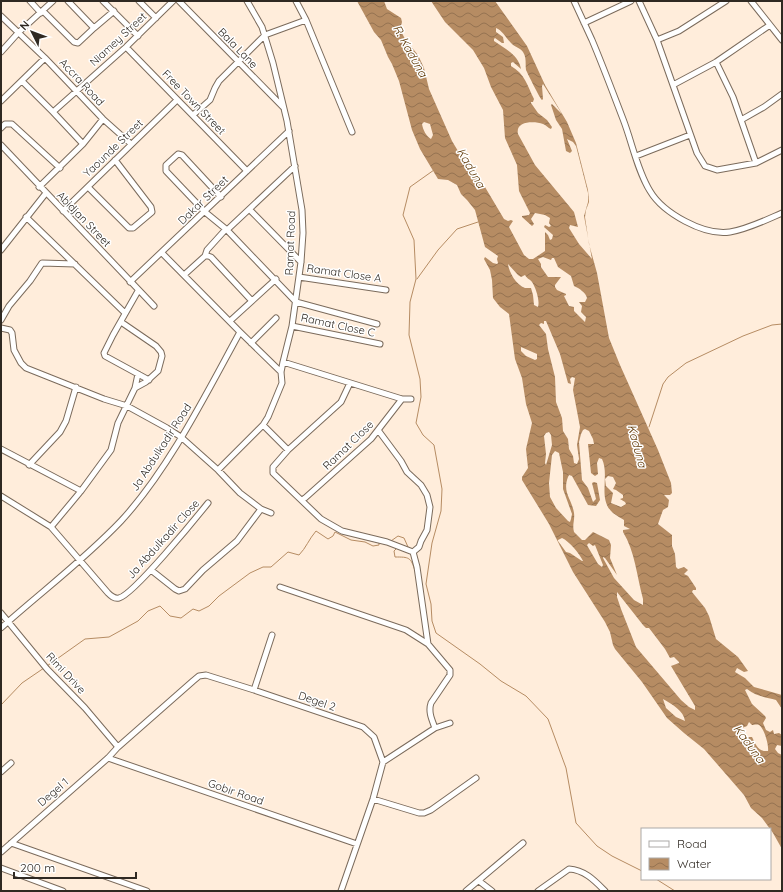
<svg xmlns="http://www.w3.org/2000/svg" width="783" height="892" font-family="Quicksand,sans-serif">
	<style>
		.water { fill: url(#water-waves); fill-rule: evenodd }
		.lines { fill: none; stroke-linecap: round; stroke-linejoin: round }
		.stream { stroke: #b68c63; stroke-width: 1 }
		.minor-casing { stroke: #7b6b5c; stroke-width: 7 }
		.minor { stroke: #fff; stroke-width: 5 }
		.labels { text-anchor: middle; stroke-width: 3; stroke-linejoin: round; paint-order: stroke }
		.street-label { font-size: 11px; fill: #2f2922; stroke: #fff }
		.water-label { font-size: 12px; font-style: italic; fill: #5d3500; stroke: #fff }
	</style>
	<defs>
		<pattern id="water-waves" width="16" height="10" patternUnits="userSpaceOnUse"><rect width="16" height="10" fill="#b68c63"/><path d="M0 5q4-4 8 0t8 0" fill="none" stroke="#947251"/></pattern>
	</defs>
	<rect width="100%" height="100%" fill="#ffeddb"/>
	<path class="water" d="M357,1H384L387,9L401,18L402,22L400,29L405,39L418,55L424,68L429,89L452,141L470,171L482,182L504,219L508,221L511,220L513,221L509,227L524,255L529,259H533L545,251V232L548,235L550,240L552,239L553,235L544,227L545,225L549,227L551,226L549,223L550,218L545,215L535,213L531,219L534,224L532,226L522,217V216L529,215L530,213L519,191L517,165L505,138L503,110L491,87L484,68L473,50L445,22L431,1H495L527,46L545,85L567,122L576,143L588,190L589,202L586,210L585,217L589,244L597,273L609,338L620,365L658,450L671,483L672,493L670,495H664L669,500L668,507L663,510L658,524L672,535V546L675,554L676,567L678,569L684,567L688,570L684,574L688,576L696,588V590H693L692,592L705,608L709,616L716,639L738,657L748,671L744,672L737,668L735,672L745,678L754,687L782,695V709L776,700C766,697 757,697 747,689L745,690L752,704L765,716L766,718L763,723L766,730L770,732L773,730L774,734L779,733L782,735V746L777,745L775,749L778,753L782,755V849L773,833L762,818L751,808L744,795L704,749L684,733L667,718L642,682L615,649L613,645L610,632L605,622L573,572L549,524L522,480V477L528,468L526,449L532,423L526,404L522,378L515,359L509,314L500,307L493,298L492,280L490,270L484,259L485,257L493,263L497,264L498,263L497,259L498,256L485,247L475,210L467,200L461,194L457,185L448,180L438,179L420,149L412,130L399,81L392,64L388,57L381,40L374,32ZM496,28C502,30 506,38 511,43C514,47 521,48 523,52C527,58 525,64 526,70C527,72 540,99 542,100L543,99L542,86L543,84L562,114L552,104L551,105L556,120L562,129L566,151L570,153L572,151L567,139L573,142L576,146L588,193V202L584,216L592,259L579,244L569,228L570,225L578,227L574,212L535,165L518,134C515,121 534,121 543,124C546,125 548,128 551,129L552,127L547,120L538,113L531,103V102H533L534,99C527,85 525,74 511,66V63L513,62L521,69C519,55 504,48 494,41V39L495,38L502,43H504L503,37L496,32ZM424,122L430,124L433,135L431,139C426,136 423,130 422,124ZM543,257L551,260L552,258H554L558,267L571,276L574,286C579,288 586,293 587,298L585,302H579L582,306L581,312L586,317L585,322L574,311V307L569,306L564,296L566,295V294L557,290L555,287V285L561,277H548L541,267V264L538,259ZM508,264L518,275L521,277L525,275C527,279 530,279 532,282C536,288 540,301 538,307L534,305L533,295L531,288C529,288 527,288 525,288C516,285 509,272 508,264ZM546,321L560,354L568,383L571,384L570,379L572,377L575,378L573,390L580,427L577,445L579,459L577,464L574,463L573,456L569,449L568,439L563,431L562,418L556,402L555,377L548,349L546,334L539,325L541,323L544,324V321ZM521,347L537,354V359L535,360L526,356L521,351ZM585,429L589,431L593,439L594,444H588L591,473L595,476L598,474L597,463L599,458L602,459C610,476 597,499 613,513C617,516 621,518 624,520V526L630,529L623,530V532C635,551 637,577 643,599V605L634,600L614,578L603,558V557L605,558L617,575L610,558L611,545L609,540L593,532L585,540H582L574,532C572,525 575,520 574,513C572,499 562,493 568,477L569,475L572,476L588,505L596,506L600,500L597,483L594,482L592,483L596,499L593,502L588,488L582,480L579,442L581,434L583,430ZM549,432L551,435L552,445L546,465L545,463L546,454L544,436L546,433ZM555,451L559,453L563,472V489L572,514L571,519L570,522L568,521L556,508L550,497L549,483L552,455ZM608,476L613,477L616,483L613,489L616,490L623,495V498L620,499L625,502L626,504L621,507L611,503L613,493L606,486L605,479ZM562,538C569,541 580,554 583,561H582L570,553L566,552L558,541V540ZM589,543L593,546L595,545L603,565L602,567L598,564L588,547L587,545ZM617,592L643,625L646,628H649L665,649L670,658L674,657L679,662V663L671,666L695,706V710L689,707L681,700L636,647L621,609L617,597ZM663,699C672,704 684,711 685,721L676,717L666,708ZM749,722L752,725C753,725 757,724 759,725C764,728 769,745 768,751C758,752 756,745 752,737H748L744,740L739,736L742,728L747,726Z"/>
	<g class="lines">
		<path class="stream" d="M434,170L410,187L403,215L414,240L416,279L410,302L409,335L420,379L421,397L416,423L423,435L434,445L442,489L441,511L432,543L426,584L431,604L432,621L436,633L480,664L501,681L526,696L548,719L566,768L576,823L597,846L612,856L642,871
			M417,279L438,250L457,229L478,222
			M649,427L663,384L668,377L686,363L743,336L772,325L782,324
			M391,541L398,536L404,538L408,547
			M397,548L394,551L395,557C409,557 411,557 415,571
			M47,666L85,639L109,637L138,621L148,611L160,606L170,616L181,618L193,609L199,611L209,606L219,596L250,573L263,567H271L288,552L299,555C306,548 309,539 316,531L328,539L333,536L335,532L351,540L365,542L373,546L379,545V543
			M1,705L22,683L44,668
			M656,879L675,891"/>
		<defs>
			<path id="minor" d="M30,1L41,13
				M68,1L94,28
				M103,1L138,36
				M139,1L156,18
				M179,1L283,107
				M296,1L306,20L352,132
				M574,1C580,14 586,27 592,40C603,66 613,93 623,119C632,142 637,170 650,191C663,213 704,236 730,232C748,229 766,220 782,213
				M639,1L657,40L697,153L705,166L717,170L756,163L782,150
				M751,1L782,40
				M43,11L74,42L78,43L94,28L114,11
				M1,16L45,58L103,119L131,144
				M584,23L631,1
				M657,40L679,31L726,1
				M126,47L247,171
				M1,52L18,33L53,1
				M716,62L733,97L756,163
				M22,81L53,112L83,144
				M673,85L716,62L770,25
				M1,101L45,58
				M53,112L126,47L173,1
				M193,115L210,100L215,88L219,81L265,35L306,20
				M741,120L764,107L782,94
				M1,128L5,124H12L60,168
				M1,145L154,306
				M636,156L690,135
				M39,187L83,144L103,119
				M88,187L129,228H133L152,212L151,207L115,160
				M221,197L182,155L178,154L166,165V171L205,212L227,230L296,302L377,324
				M250,210L301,262
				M63,211L177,100
				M26,217L125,313
				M227,230L295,166
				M1,250L46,193
				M162,253L240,332L281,372
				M205,256H208L211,257L252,301
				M184,275L205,256L207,250L226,229
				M299,277L386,290
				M130,282L289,131
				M138,291L113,335L104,353L105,356L149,380
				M1,320L9,306L30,281L42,263L75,264
				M230,321L276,279
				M292,326L380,344
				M1,328L10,330L12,333L14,350L21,363L26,368L104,399L127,406L167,428L181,437L218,470L240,493L261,509L271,513
				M251,343L276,318
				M283,362L402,399H411
				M350,383L341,402L288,450L273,467V473L321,519L342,531L387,542L413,552
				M135,388L138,374
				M263,425L288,450
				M378,430L401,461L407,472L421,485L427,495L430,507L427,530L421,541L419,547L413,552L417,567L428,644
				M1,449L81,491
				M29,465L60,432L66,421L76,387
				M218,470L263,425L268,417L282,383L281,372L283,362L292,326L301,262L303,233L302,210L287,121L273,63L262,27L247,1
				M1,496L51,527L108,593C111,596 114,599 119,598C133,595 196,518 208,503
				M302,500L305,498L371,439L402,399
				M51,527L81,491L111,450L118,423L135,388L146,382L158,371L162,356L161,352L156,346L121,322
				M151,570L175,589L179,591L185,589L203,570L237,541L261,509
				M280,587L406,630L428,644L450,670V675L431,703C428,712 432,720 435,728
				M1,613L47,669L85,708L118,747
				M1,628C41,592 83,561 121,521C169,469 206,394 240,332
				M254,690L272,635
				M108,758L357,844
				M383,762L435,728L450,723
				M1,772L11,763
				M373,799L419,813H424L431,810L476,778
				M11,843L147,891
				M1,852L108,758L118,747L193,681L199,676L206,675L254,690L363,727L374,737L383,762L373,799L341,891
				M1,868L63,891
				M479,881L492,891
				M466,891L523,843
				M538,891L569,869C585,870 595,881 605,891"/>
		</defs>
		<use href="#minor" class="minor-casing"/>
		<use href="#minor" class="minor"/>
	</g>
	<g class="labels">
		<g class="street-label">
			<text transform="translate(118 39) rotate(-43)" y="4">Niamey Street</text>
			<text transform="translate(238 48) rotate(46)" y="4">Bala Lane</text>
			<text transform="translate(82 82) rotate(47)" y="4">Accra Road</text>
			<text transform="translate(194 102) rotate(46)" y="4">Free Town Street</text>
			<text transform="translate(113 148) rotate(-44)" y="4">Yaounde Street</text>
			<text transform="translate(203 200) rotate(-44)" y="4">Dakar Street</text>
			<text transform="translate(84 219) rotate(46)" y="4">Abidjan Street</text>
			<text transform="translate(290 243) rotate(-88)" y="4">Ramat Road</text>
			<text transform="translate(344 273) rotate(8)" y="4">Ramat Close A</text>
			<text transform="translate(338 325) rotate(12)" y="4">Ramat Close C</text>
			<text transform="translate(348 445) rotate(-44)" y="4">Ramat Close</text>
			<text transform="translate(161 447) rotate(-57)" y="4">Ja Abdulkadir Road</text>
			<text transform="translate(163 539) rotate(-48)" y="4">Ja Abdulkadir Close</text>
			<text transform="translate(66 673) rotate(47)" y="4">Rimi Drive</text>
			<text transform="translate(317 701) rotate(19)" y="4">Degel 2</text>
			<text transform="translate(53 792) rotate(-41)" y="4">Degel 1</text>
			<text transform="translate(236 792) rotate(19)" y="4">Gobir Road</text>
		</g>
		<g class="water-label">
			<text transform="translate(410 51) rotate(61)" y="4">R. Kaduna</text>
			<text transform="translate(471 168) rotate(60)" y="4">Kaduna</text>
			<text transform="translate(637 446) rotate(75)" y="4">Kaduna</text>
			<text transform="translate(749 744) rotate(54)" y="4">Kaduna</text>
		</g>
	</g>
	<rect width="783" height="892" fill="none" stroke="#2f2922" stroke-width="4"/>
	<rect x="641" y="828" width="130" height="52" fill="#ffffff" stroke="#aca9a7"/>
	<rect x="649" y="841" width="20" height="6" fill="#ffffff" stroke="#aca9a7"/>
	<text x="677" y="848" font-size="12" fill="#2f2922">Road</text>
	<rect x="649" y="858" width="20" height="12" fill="url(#water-waves)" stroke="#aca9a7"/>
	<text x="677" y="868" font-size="12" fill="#2f2922">Water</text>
	<g transform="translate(32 32) rotate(312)" stroke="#ffffff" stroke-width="3" paint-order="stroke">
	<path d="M0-3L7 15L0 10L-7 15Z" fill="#2f2922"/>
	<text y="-6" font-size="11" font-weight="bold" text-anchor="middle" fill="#2f2922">N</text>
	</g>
	<path d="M14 872v6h122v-6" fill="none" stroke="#2f2922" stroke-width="2"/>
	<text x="20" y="872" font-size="12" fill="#2f2922" stroke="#ffffff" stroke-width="3" paint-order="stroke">200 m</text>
</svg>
